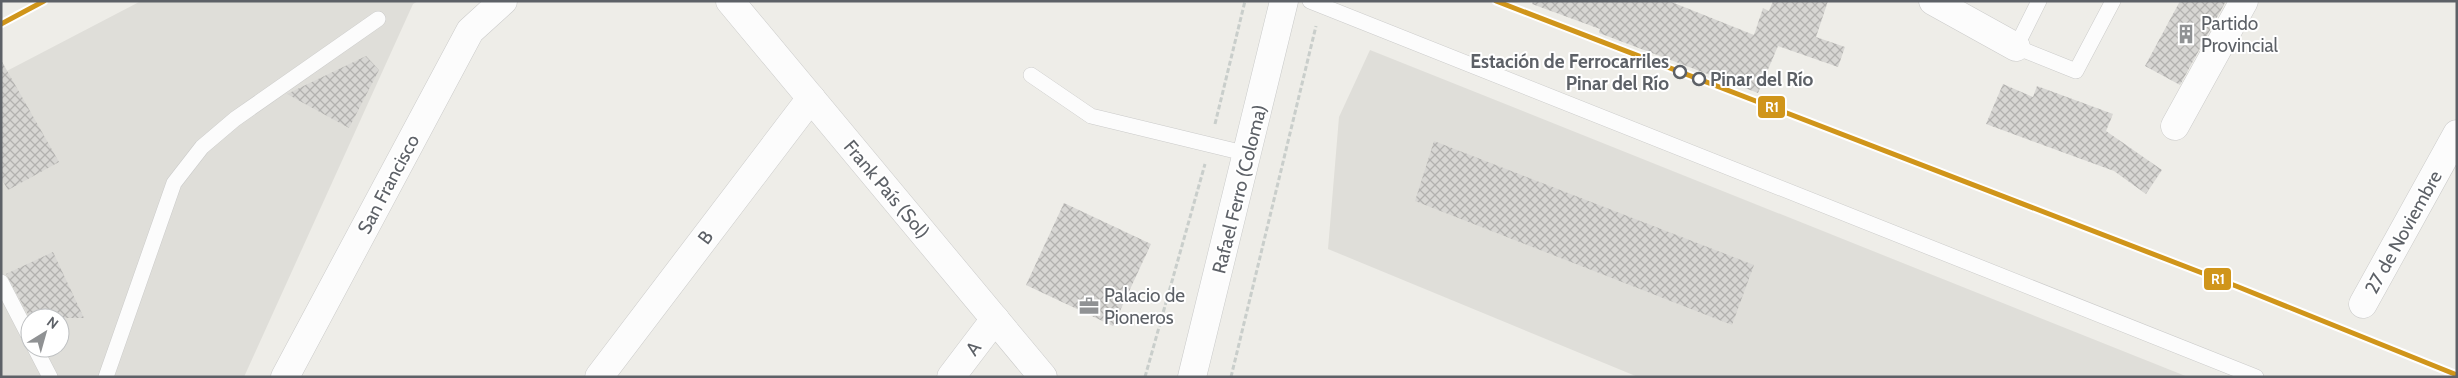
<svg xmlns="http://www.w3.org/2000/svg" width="2458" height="378" font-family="Cabin,sans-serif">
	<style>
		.industrial { fill: #dfded9; fill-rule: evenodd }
		.building { fill: url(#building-cross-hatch) }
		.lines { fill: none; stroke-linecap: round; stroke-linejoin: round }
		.service-casing { stroke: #cbcbca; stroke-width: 16 }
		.minor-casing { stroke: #cbcbca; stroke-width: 29 }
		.tertiary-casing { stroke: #cbcbca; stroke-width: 29 }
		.secondary-casing { stroke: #c9cac9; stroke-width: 29 }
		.path { stroke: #c9cecb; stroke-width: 3; stroke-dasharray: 5 2.5; stroke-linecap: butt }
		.service { stroke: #fcfcfc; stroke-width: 15 }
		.minor { stroke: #fcfcfc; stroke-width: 28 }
		.tertiary { stroke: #fcfcfc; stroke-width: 28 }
		.secondary { stroke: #fcfcfc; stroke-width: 28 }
		.rail-1-casing { stroke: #fff; stroke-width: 9 }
		.rail-1 { stroke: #d0951a; stroke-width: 5 }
		.stop-dot { fill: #fff; stroke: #5d6167; stroke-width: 2.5 }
		.labels { text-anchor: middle; stroke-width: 4; stroke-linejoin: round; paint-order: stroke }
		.poi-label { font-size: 19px; fill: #5d6167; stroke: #fff; text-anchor: start }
		.stop-label { font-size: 19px; font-weight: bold; fill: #5d6167; stroke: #fff; text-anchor: end }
		.street-label { font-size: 19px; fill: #5d6167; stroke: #fff }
		.line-badge { stroke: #fff; stroke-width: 2 }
		.badge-label { font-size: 14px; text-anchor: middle; font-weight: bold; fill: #fff }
	</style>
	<defs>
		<pattern id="building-cross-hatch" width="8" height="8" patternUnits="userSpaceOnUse" patternTransform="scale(1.25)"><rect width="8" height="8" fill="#d7d6d3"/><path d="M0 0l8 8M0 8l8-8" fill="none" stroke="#b2b1af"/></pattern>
	</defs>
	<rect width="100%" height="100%" fill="#eeede8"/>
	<path class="industrial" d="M141,1H418L413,4L244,377H1V74ZM30,318H60V348H30Z
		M1370,50L2188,377H1638L1328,249L1339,117Z"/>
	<path class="building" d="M1533,1H1669L1754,35L1763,8L1769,11L1773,1H1828L1816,37L1845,47L1838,67L1778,46L1758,93L1599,33L1600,29L1532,4Z
		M2180,1H2226L2180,85L2145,66Z
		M366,56L379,70L349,128L287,94Z
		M1,60L59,162L8,190L1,178Z
		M2003,84L2033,97L2037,86L2113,114L2106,131L2162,170L2146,194L2114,171L1986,124Z
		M1434,141L1754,265L1732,325L1415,201Z
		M1064,203L1151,244L1113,326L1026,285Z
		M53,252L84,318H30L6,274Z"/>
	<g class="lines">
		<defs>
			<path id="service" d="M1310,1L2256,377
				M2039,1L2016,47L2076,71L2113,1
				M1031,75L1091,116L1248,154
				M1,282L30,338
				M35,348L50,377
				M106,377L174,183L202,147L235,119L378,19"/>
			<path id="minor" d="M1933,1L2016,47
				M2175,126L2244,1
				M2363,304L2457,134
				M285,377L470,31L503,1
				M599,377L811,98
				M951,377L995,319"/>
			<path id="tertiary" d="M730,1L1043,377"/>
			<path id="secondary" d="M1192,377L1284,1"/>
		</defs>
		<use href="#service" class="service-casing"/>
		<use href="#minor" class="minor-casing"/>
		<use href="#tertiary" class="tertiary-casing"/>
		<use href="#secondary" class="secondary-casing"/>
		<path class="path" d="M1215,124L1245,1
			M1145,377L1205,164
			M1231,377L1316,26"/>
		<use href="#service" class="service"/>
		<use href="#minor" class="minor"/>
		<use href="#tertiary" class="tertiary"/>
		<use href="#secondary" class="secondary"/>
		<defs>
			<path id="rail-1" d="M1496,1L2236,286L2457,375
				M1,24L44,1"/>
		</defs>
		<use href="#rail-1" class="rail-1-casing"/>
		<use href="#rail-1" class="rail-1"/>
	</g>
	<defs>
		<symbol id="building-bare" viewBox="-9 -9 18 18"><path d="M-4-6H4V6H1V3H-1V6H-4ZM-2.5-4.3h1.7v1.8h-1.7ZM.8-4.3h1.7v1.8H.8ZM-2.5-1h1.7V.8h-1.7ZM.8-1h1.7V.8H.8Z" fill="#909294" stroke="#fff" stroke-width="2.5" paint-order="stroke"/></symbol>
		<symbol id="office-bare" viewBox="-9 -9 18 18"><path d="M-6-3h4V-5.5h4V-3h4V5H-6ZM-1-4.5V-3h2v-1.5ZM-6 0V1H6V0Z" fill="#909294" stroke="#fff" stroke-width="2.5" paint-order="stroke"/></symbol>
	</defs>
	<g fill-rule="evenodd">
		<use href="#building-bare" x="2172" y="20" width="28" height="28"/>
		<use href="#office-bare" x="1075" y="292" width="28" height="28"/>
	</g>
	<g class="stop-dot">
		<circle cx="1680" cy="72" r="6"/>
		<circle cx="1699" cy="79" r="6"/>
	</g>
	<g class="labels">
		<g class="poi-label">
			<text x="2201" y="30">Partido<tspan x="2201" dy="22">Provincial</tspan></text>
			<text x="1104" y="302">Palacio de<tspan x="1104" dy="22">Pioneros</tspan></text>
		</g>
		<g class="stop-label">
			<text x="1669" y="68">Estación de Ferrocarriles<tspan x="1669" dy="22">Pinar del Río</tspan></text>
			<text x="1710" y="86" text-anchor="start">Pinar del Río</text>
		</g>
		<g class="street-label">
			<text transform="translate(388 184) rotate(-62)" y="7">San Francisco</text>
			<text transform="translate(887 189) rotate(50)" y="7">Frank País (Sol)</text>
			<text transform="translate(1239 189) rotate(-76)" y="7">Rafael Ferro (Coloma)</text>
			<text transform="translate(2403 232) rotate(-61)" y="7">27 de Noviembre</text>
			<text transform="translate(705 237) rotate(-53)" y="7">B</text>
			<text transform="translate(973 348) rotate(-53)" y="7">A</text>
		</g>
	</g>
	<g class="line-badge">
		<rect x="1757" y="95" width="29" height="24" rx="5" fill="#d0951a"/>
		<rect x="2203" y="267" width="29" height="24" rx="5" fill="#d0951a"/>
	</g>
	<g class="badge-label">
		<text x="1772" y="112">R1</text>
		<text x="2218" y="284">R1</text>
	</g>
	<rect width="2458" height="378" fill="none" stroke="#5d6167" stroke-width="5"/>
	<g transform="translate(45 333) rotate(37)"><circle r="24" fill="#ffffff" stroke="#bec0c2"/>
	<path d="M0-4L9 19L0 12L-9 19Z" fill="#909294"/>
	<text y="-8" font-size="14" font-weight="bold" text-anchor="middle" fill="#5d6167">N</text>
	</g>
</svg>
